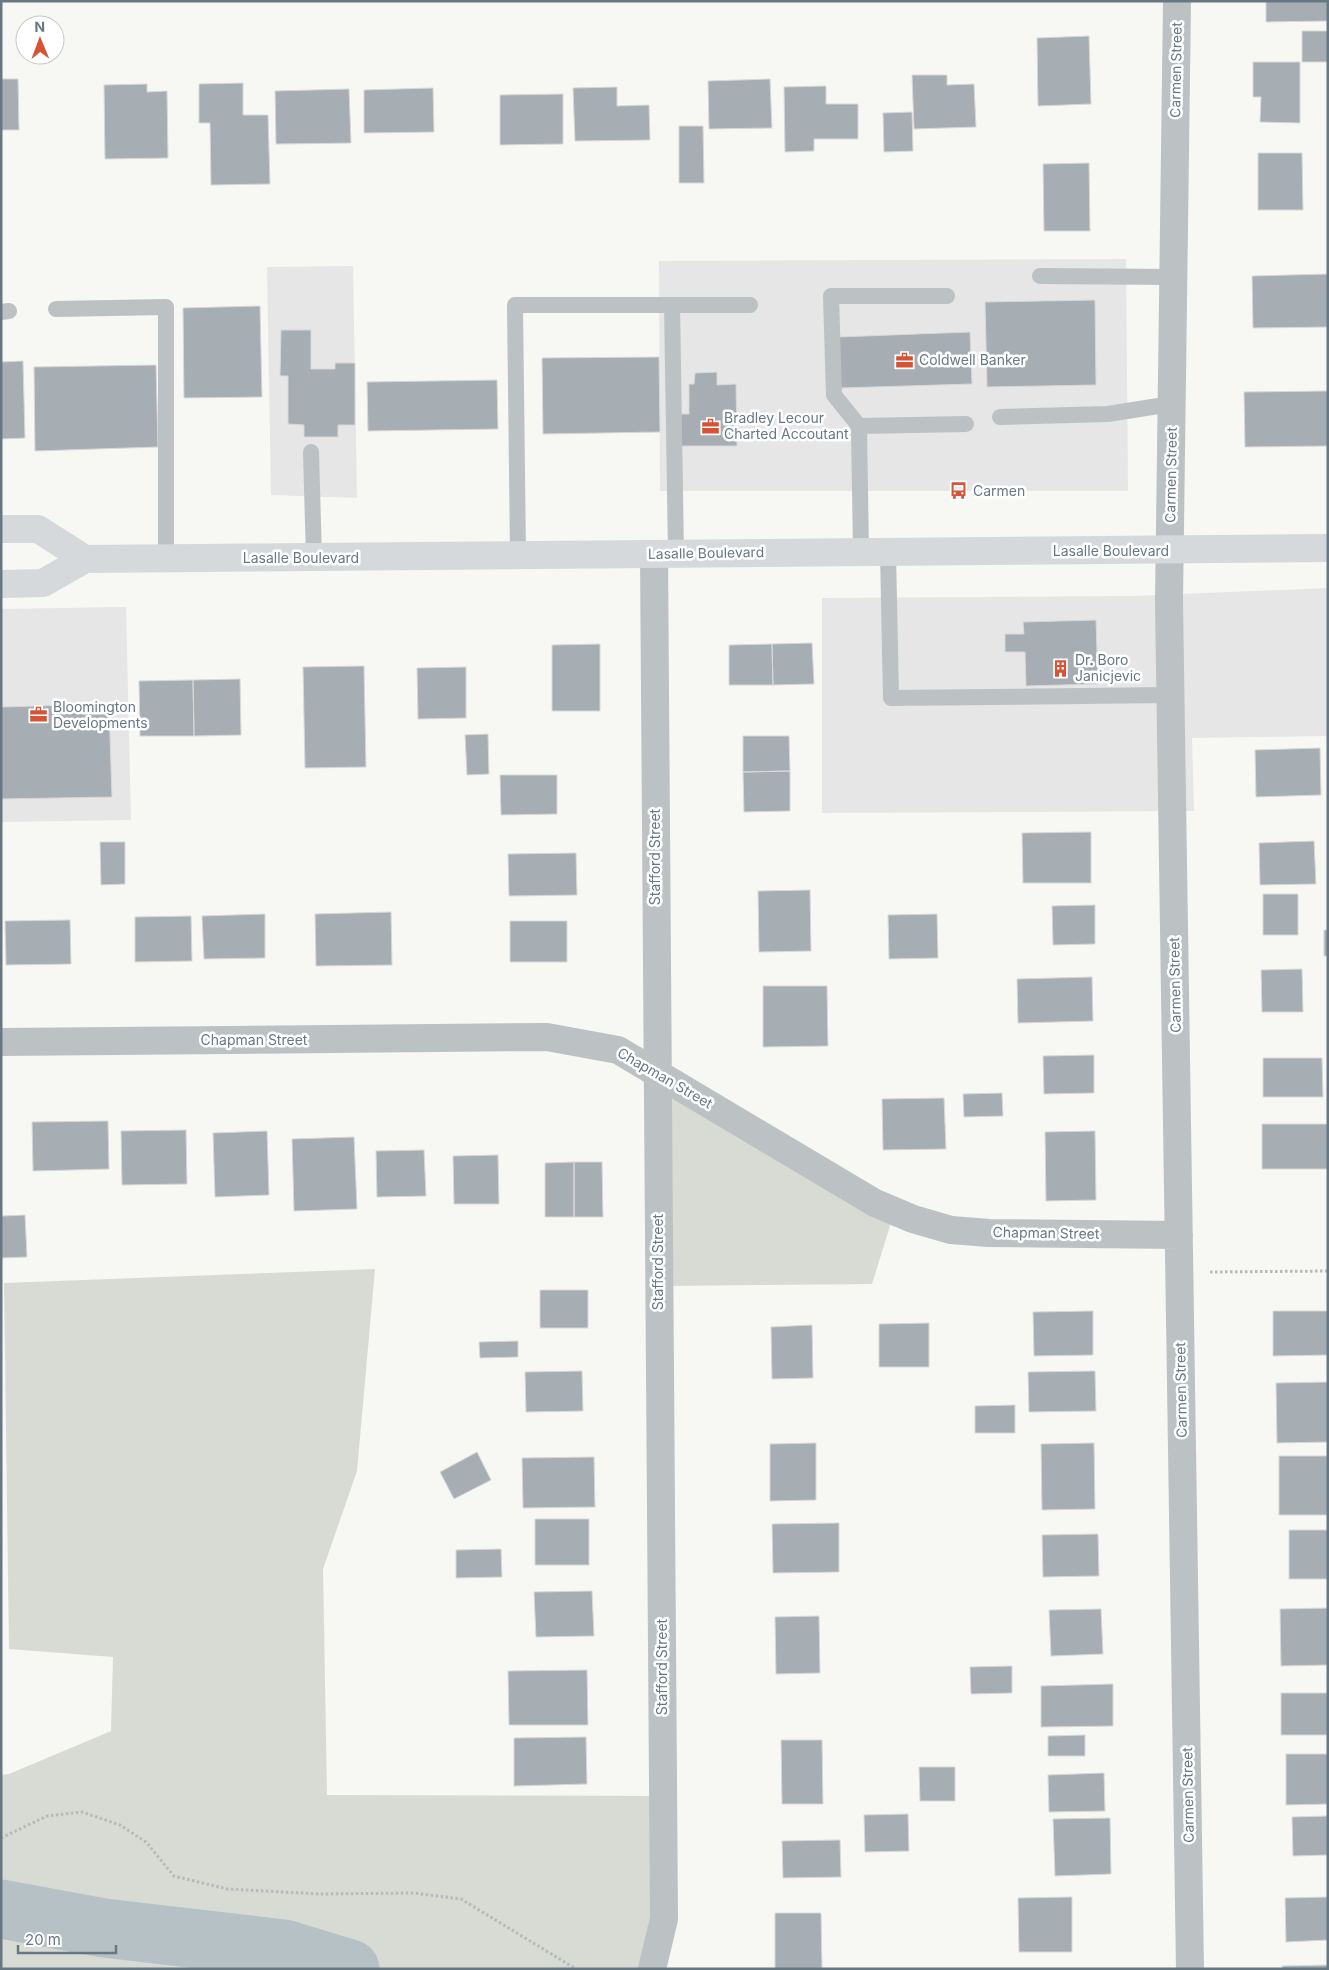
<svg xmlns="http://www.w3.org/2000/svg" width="1329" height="1970" font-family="Inter,sans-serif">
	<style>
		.built { fill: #e5e6e5 }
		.green { fill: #d7dbd4 }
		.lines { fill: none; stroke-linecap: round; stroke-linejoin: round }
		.river { stroke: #b5c1c5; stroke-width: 59 }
		.building { fill: #a6adb3; stroke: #d8d8d7 }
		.path { stroke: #b7babd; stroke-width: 3; stroke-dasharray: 2.5 2.5; stroke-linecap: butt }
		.lane { stroke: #bcc1c4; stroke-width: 16 }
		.street { stroke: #bcc1c4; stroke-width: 28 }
		.secondary { stroke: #d5d9dc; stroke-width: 28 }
		.labels { text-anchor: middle; stroke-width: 5; stroke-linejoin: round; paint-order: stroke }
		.street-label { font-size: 14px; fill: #687883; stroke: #fff }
		.poi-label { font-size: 14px; fill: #687883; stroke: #fff; text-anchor: start }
	</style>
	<rect width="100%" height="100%" fill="#f7f7f4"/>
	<path class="built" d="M1126,259L1128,491H660L659,261Z
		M353,266L357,498L271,495L267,267Z
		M1328,588V736L1192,738L1194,811L822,813V598L1134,596Z
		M126,607L131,820L1,822V609Z"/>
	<path class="green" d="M659,1078L893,1216L872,1284L662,1286Z
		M375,1269L357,1471L323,1569L327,1795L660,1796L661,1969H1V1775L9,1774L111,1731L113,1657L9,1649L4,1283Z"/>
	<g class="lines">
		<path class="river" d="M1,1909L104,1928L284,1949L350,1969"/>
	</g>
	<path class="building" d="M1266,1H1328V21L1266,22Z
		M1302,31H1328V62H1302Z
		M1089,36L1091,104L1038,106L1037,38Z
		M1253,62H1300V123L1260,122L1261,97H1253Z
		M912,75H947V85L974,84L976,127L914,129Z
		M1,79H18L19,130H1Z
		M770,79L772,128L709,129L708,81Z
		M243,83V115H268L270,184L211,185L210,123H199V84Z
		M147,84V92L167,91L168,158L105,159L104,85Z
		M826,86V104H858V139H814V151L785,152L784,87Z
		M617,87V106L649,105L650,140L575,141L573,88Z
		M433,88L434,132L364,133V90Z
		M349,89L351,143L276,144L275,91Z
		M563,94V144L500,145V95Z
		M912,112L913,151L884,152L883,113Z
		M679,126H703L704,183H679Z
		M1258,153H1302L1303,210H1258Z
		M1089,163L1090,231H1044L1043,164Z
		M1328,274V327L1253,328L1252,276Z
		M1095,300L1096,385L987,387L985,302Z
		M260,306L262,397L184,398L183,308Z
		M281,330H311V369H335V363H355V425H338V437H304V425L288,424V376H280Z
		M970,332L972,384L840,388L838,337Z
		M659,357L660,432L543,434L542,358Z
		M23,361L25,438L1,439V362Z
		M156,365L158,447L35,451L34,367Z
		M717,372V385L736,384L737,446H679V414H689V384H694L695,373Z
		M497,380L498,429L368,431L367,382Z
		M1328,391V446L1245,447L1244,392Z
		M1096,620L1098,684L1026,686L1025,652H1005V634H1024L1023,622Z
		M812,643L814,684L773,685L772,644Z
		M600,644V711H552V645Z
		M772,644L773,685H729V645Z
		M364,666L366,767L305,768L303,667Z
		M466,667V718L418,719L417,668Z
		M240,679L241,735L194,736L193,680Z
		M193,680L194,736H140L139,681Z
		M109,704L112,797L1,799V707Z
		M488,734L489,774L467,775L465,735Z
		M743,736H789L790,771L743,772Z
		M1320,748L1321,795L1256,797L1255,750Z
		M790,771V811L744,812L743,772Z
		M500,775H557V814L501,815Z
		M1091,832V883H1023L1022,833Z
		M1314,841L1316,884L1260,885L1259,843Z
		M100,842H125V884L101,885Z
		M576,853L577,895L509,896L508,854Z
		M810,890L811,951L759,952L758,891Z
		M1263,894H1298V935H1263Z
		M1095,905V944L1053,945L1052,906Z
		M391,912L392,965L316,966L315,914Z
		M265,914V958L204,959L202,916Z
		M937,914L938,958L889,959L888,915Z
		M191,916L192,961L135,962V917Z
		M70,920L71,964L6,965L5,921Z
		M510,921H567V962H510Z
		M1324,930H1328V956H1324Z
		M1302,969L1303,1012H1262L1261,970Z
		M1092,977L1093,1021L1018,1023L1017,979Z
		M763,986H827L828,1046L763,1047Z
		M1094,1055V1093L1044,1094L1043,1056Z
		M1263,1058H1322L1323,1097H1263Z
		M1002,1093L1003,1116L964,1117L963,1094Z
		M944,1098L946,1149L883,1150L882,1099Z
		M108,1121L109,1169L33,1171L32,1122Z
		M1262,1124H1328V1169H1262Z
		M186,1130L187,1184L122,1185L121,1131Z
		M267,1131L269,1195L215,1197L213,1133Z
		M1095,1131L1096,1200L1046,1201L1045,1132Z
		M354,1137L357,1209L294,1211L292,1139Z
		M424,1150L426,1196L377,1197L376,1151Z
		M498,1155L499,1204H454L453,1156Z
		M574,1162V1217H545V1163Z
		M574,1162H602L603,1217H574Z
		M25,1215L27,1257L1,1258V1216Z
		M540,1290H588V1328H540Z
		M1093,1311V1355L1034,1356L1033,1312Z
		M1273,1311H1328V1355L1273,1356Z
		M929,1323V1367H879V1324Z
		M812,1325L813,1378L772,1379L771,1327Z
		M518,1341V1357L480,1358L479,1342Z
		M582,1371L583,1411L526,1412L525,1372Z
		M1095,1371L1096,1411L1029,1412L1028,1372Z
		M1328,1382V1442L1277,1443L1276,1383Z
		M1015,1405V1433H975V1406Z
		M816,1443V1500L770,1501V1444Z
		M1094,1443L1095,1509L1042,1510L1041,1444Z
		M477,1452L491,1480L454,1499L440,1472Z
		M1279,1456H1328V1515H1279Z
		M594,1457L595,1507L523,1508L522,1458Z
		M535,1519H589V1565H535Z
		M839,1523V1572L773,1573L772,1524Z
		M1289,1530H1328V1579H1289Z
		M1098,1534L1099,1576L1043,1577L1042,1535Z
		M501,1549L502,1577L456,1578V1550Z
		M592,1591L594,1636L536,1637L534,1592Z
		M1328,1608V1665L1281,1666L1280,1609Z
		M1101,1609L1103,1654L1051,1656L1049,1610Z
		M819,1616L820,1673L776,1674L775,1617Z
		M1012,1666V1693L971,1694L970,1667Z
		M587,1670L588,1725H509L508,1671Z
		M1113,1684V1726L1041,1727V1686Z
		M1281,1693H1328V1735H1281Z
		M1085,1735V1756H1048V1736Z
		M586,1737L587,1784L514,1786V1738Z
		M781,1740H822L823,1804H782Z
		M1286,1754H1328V1804L1286,1805Z
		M919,1767H955V1801H920Z
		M1104,1773L1105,1811L1049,1812L1048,1775Z
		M908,1814L909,1851L865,1852L864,1815Z
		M1328,1816V1855L1293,1856L1292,1817Z
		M1110,1818L1111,1874L1055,1876L1053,1819Z
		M840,1840L841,1877L783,1878L782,1841Z
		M1072,1897V1952H1019L1018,1898Z
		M1328,1897V1940L1286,1942L1285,1898Z
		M775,1913H821L822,1969H775Z
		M1328,1965V1969H1282V1966Z"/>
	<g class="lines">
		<path class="path" d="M1210,1272L1328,1271
			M1,1838L47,1816L82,1812L120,1825L146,1842L174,1876L227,1889L320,1894L414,1893L461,1899L576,1969"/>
		<path class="lane" d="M1040,276L1173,277
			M672,305L676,553
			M56,309L166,307V559
			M1,312L9,311
			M1000,417L1108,414L1171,404
			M859,426L834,395L831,296H947
			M311,452L314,558
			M888,552L891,698L1171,695
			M861,553L859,426L966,424
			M518,556L515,305H750"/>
		<path class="street" d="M1177,1L1169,602L1190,1969
			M1,1042L547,1037L618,1050L875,1203L913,1219L951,1230L989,1233L1179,1235
			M652,1969L664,1919L654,554"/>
		<path class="secondary" d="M1,529H38L85,559
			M1,584L43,583L85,559L1328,548"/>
	</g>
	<defs>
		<symbol id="office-bare" viewBox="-9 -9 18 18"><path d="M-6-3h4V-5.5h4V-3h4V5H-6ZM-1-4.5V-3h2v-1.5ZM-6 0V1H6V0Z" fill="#d65435" stroke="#fff" stroke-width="2.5" paint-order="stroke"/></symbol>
		<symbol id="bus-bare" viewBox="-9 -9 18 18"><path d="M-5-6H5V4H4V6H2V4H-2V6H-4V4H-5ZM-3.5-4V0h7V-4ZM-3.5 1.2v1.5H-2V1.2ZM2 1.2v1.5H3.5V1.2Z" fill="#d65435" stroke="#fff" stroke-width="2.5" paint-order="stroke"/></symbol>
		<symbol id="building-bare" viewBox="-9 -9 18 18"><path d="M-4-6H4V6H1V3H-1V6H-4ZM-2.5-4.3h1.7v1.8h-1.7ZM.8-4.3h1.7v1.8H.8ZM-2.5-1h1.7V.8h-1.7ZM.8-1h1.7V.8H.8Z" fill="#d65435" stroke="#fff" stroke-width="2.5" paint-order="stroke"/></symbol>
	</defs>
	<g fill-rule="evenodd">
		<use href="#office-bare" x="892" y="348" width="25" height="25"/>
		<use href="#office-bare" x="698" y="414" width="25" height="25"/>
		<use href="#bus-bare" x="946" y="478" width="25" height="25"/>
		<use href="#building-bare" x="1048" y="656" width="25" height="25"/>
		<use href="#office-bare" x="26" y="702" width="25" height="25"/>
	</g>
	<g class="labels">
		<g class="street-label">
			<text transform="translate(1176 70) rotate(-89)" y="5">Carmen Street</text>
			<text transform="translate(1171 475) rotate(-89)" y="5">Carmen Street</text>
			<text x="1111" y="556">Lasalle Boulevard</text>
			<text transform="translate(706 553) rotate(-1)" y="5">Lasalle Boulevard</text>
			<text x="301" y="563">Lasalle Boulevard</text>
			<text transform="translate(655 857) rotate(-90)" y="5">Stafford Street</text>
			<text transform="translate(1175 985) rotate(-91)" y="5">Carmen Street</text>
			<text x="254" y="1045">Chapman Street</text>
			<text transform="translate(665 1078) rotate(30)" y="5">Chapman Street</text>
			<text transform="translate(1046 1233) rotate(1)" y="5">Chapman Street</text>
			<text transform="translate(658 1262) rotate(-90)" y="5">Stafford Street</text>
			<text transform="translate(1181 1390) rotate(-91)" y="5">Carmen Street</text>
			<text transform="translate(662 1667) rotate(-90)" y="5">Stafford Street</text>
			<text transform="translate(1188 1795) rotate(-91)" y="5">Carmen Street</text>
		</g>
		<g class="poi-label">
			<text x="919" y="365">Coldwell Banker</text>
			<text x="724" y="423">Bradley Lecour<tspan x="724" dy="16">Charted Accoutant</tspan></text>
			<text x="973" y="496">Carmen</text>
			<text x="1075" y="665">Dr. Boro<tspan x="1075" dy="16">Janicjevic</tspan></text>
			<text x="53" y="712">Bloomington<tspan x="53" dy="16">Developments</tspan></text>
		</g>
	</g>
	<rect width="1329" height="1970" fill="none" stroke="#687883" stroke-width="5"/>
	<g transform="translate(40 40) rotate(359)"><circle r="24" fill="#ffffff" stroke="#c3c9cd"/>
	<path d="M0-4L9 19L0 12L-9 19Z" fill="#d65435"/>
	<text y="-8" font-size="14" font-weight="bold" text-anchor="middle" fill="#687883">N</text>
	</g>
	<path d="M18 1945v8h98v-8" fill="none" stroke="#687883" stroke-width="2.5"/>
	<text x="25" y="1945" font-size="15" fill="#687883" stroke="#ffffff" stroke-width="4" paint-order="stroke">20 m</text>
</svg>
